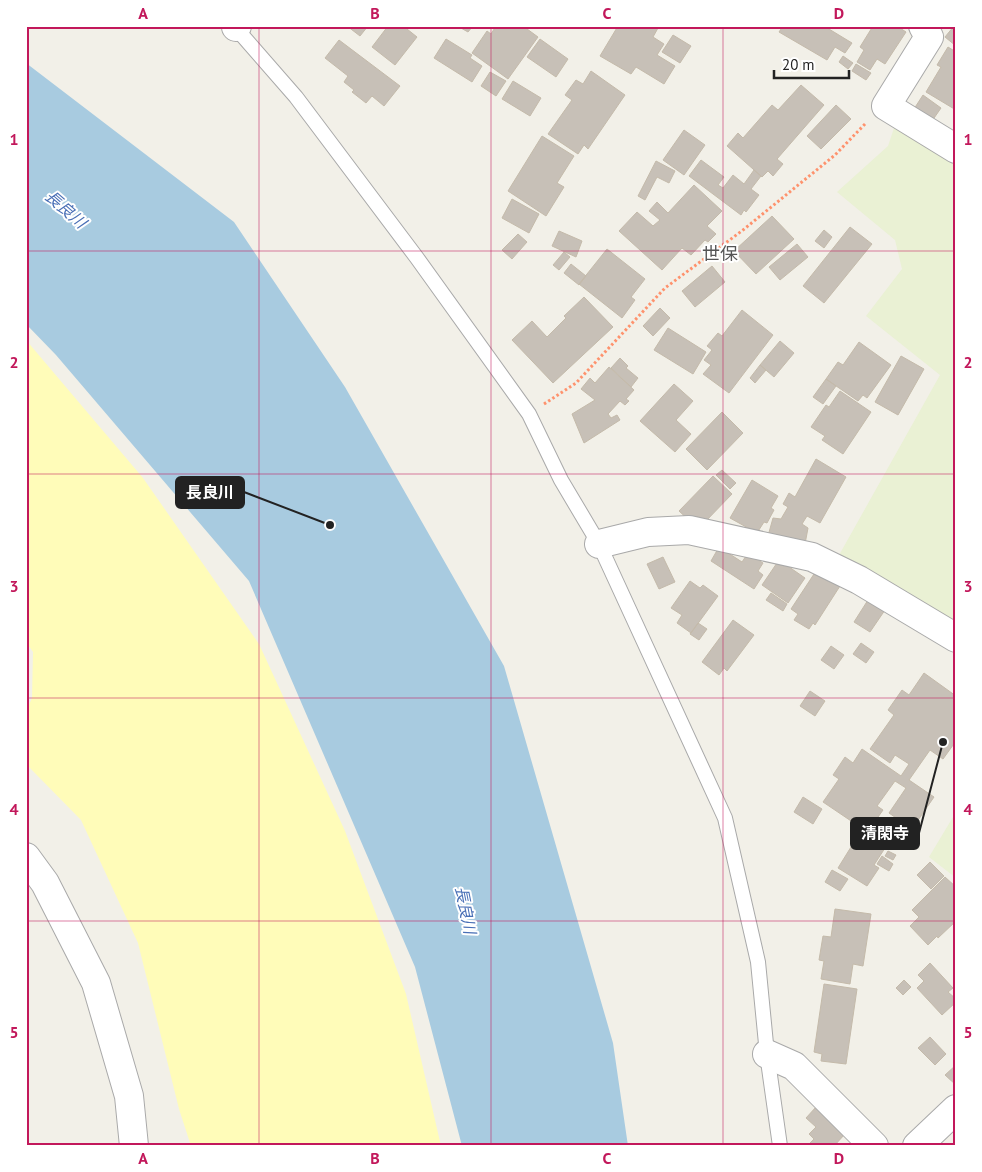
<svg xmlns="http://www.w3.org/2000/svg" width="982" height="1172" font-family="'PT Sans','Noto Sans JP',sans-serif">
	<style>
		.farmland { fill: #eaf1d4 }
		.sand { fill: #fffcb9 }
		.water { fill: #a8cbe0 }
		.building { fill: #c7c0b7; stroke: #c4baaa }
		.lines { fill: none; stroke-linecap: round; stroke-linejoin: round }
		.service-casing { stroke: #a9a9a9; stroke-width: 16 }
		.minor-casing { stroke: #a9a9a9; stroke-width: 30 }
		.path { stroke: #fe926d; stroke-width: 3; stroke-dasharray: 2.5 2.5; stroke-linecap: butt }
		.service { stroke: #fff; stroke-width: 14 }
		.minor { stroke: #fff; stroke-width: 28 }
		.grid { fill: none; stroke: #c2185b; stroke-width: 1; stroke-opacity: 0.55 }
		.labels { text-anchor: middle; stroke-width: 4; stroke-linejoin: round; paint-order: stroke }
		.water-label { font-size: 16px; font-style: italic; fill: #496fb6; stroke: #fff }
		.quarter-label { font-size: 18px; fill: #555; stroke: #fff }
		.leader { fill: none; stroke: #222; stroke-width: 2 }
		.callout-dot { fill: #222; stroke: #fff; stroke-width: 2 }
		.callout { fill: #222; stroke: #222; stroke-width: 2 }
		.callout-label { font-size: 16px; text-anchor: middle; font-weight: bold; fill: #fff }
		.neatline { fill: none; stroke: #c2185b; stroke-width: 2 }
		.grid-label { font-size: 16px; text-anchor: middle; font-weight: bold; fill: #c2185b }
	</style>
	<rect width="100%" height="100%" fill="#f2f0e8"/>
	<path class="farmland" d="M895,125L956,162V642L838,557L940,375L866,316L902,269L895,240L837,192L888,146Z
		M956,812V878L929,857Z"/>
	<path class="sand" d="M26,340L143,478L259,644L345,831L406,994L441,1146H191L179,1109L138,943L81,820L26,764V712L32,698L33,652L26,642Z"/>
	<path class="water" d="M26,63L234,222L345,387L504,666L613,1043L628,1146H462L415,967L249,581L56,355L26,324Z"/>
	<path class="building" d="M347,26H368L360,36Z
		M388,26H410L407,29L417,37L395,65L372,47Z
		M462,26H473L468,32L461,28Z
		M496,26H523L538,37L508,79L472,53L487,31L491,34Z
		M618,26H655L658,28L653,37L664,44L657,55L675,66L664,84L636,67L631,74L600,56Z
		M783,26H824L852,43L845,53L835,47L827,60L779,32Z
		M873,26H897L906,32L885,64L877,59L870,70L857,62L864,50L860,47Z
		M954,26H956V46L945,37Z
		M673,35L691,46L680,63L662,52Z
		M446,39L472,55L470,58L482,66L472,82L434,58Z
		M540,39L568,59L556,77L527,57Z
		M339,40L400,86L384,106L372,96L366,103L352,92L354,90L344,82L348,76L325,58Z
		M948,47L956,52V110L926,92L941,67L937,65Z
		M843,56L853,63L848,69L839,62Z
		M856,64L871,73L866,80L852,71Z
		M591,71L625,95L588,149L584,145L578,154L548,134L572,100L565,95L576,80L583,84Z
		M490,72L506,81L496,96L481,86Z
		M513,81L541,98L530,116L502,99Z
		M801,85L824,105L777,159L783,164L773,176L768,171L762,177L727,146L738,133L743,138L772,105L778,110Z
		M923,95L941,108L932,121L914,109Z
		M836,105L851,119L821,149L807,136Z
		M684,130L705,145L684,175L663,160Z
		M542,136L574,156L557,183L564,187L546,216L508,191Z
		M701,160L724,177L718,185L723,188L733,175L744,184L754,170L761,176L751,189L759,195L746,212L744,210L741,215L689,176Z
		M656,161L675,171L669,183L657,177L645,200L638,196Z
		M694,185L722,211L707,226L716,234L708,242L705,240L691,255L682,248L662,270L619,231L637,212L653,226L660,220L649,211L657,202L668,213Z
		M512,199L539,214L529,233L502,218Z
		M772,216L794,239L756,274L734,251Z
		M850,227L872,244L824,303L803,286Z
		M824,230L832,237L824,248L815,241Z
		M559,231L582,241L576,257L552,246Z
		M518,234L527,242L512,259L502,250Z
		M797,244L808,257L780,280L769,267Z
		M607,249L645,279L631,297L635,300L622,318L579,284Z
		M564,252L570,257L559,270L553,265Z
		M571,264L586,276L579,285L564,273Z
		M712,266L725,282L695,307L682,291Z
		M584,297L613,327L553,383L512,340L532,321L547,337L566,318L564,316Z
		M660,308L670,318L653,336L643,326Z
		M742,310L773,335L729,393L703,374L711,365L704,360L712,350L707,346L718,333L722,336Z
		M668,328L706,352L693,374L654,350Z
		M780,341L794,353L774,377L760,365Z
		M859,342L891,365L867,398L863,395L858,401L826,379L838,362L843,365Z
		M901,356L924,369L898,415L875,402Z
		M620,358L628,366L626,368L638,378L631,387L611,368Z
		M760,365L766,370L755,383L750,378Z
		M609,367L634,390L626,399L629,401L625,405L620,401L608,414L611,418L617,415L620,420L584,443L572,414L595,400L581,389L590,378L595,383Z
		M826,379L836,386L823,404L813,397Z
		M674,384L693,401L676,420L691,434L675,452L640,421Z
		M840,391L871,412L843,454L822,440L825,436L811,427L826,405L829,407Z
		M722,412L743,433L707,470L686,449Z
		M816,459L846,477L820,523L807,516L802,524L808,528L805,544L768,536L773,518L781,519L788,507L783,504L789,493L795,497Z
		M722,470L736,483L730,489L716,475Z
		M713,476L732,494L704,523L697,516L691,522L679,511Z
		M752,480L778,496L771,508L774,510L767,523L764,522L757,533L730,518Z
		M719,547L742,562L748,553L763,563L758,571L763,575L754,589L711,561Z
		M663,557L675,582L659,589L647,564Z
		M779,560L805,578L788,603L762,585Z
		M816,571L840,586L815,625L813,623L809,629L794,620L798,614L791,609Z
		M690,581L700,588L703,585L718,596L691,633L677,623L682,615L671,608Z
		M771,593L787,604L783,611L766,600Z
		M868,600L885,610L870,632L854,622Z
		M733,620L754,635L727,671L724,668L719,675L702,662Z
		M698,623L707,629L699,640L690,634Z
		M861,643L874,652L866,663L853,654Z
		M831,646L844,655L834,669L821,660Z
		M924,673L956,696V713L954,716L956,717V741L943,759L930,750L909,780L934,797L912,829L889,813L906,788L895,781L877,806L883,810L871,827L864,822L860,827L823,802L839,779L833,775L845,757L853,763L862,749L901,776L909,764L895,755L890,763L870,749L894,715L888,710L902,690L909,695Z
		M810,691L825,701L815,716L800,706Z
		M803,797L822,809L813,824L794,812Z
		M864,826L882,837L878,844L885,848L874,865L879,868L867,886L838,868Z
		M888,851L896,855L893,860L885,856Z
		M882,856L893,864L889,871L877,864Z
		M930,862L944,876L931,889L917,875Z
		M832,870L848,879L840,891L825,882Z
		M945,877L956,887V921L938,938L937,936L928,945L910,926L919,917L912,910Z
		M835,909L871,914L863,966L853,964L850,984L821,979L824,961L819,960L823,936L831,937Z
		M930,963L953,988L948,992L956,999V1002L942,1015L917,988L924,981L918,975Z
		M904,980L911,987L903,995L896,988Z
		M824,984L857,989L846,1064L821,1061L822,1054L814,1052Z
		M930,1037L946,1054L935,1065L918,1048Z
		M956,1065V1085L945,1075Z
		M816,1107L845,1134L834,1146H811L809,1144L814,1139L809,1134L816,1127L806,1118Z"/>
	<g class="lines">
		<defs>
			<path id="service" d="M234,26L296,97L417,258L529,414L561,480L599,544L725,818L758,962L767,1054L780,1146"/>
			<path id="minor" d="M923,26L929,37L886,106L956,149
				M236,27L237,26
				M599,544L648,532L689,530L812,557L859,580L956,638
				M26,857L45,883L96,983L129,1096L134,1146
				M767,1054L794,1066L874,1146
				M917,1146L956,1109"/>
		</defs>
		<use href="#service" class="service-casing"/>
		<use href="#minor" class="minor-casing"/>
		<path class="path" d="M544,404L576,383L665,288L743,230L835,155L866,123"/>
		<use href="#service" class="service"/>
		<use href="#minor" class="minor"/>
	</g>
	<path class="grid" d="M259,26V1146M491,26V1146M723,26V1146M26,251H956M26,474H956M26,698H956M26,921H956"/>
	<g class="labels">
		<g class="water-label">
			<text transform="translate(66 209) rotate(41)" y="6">長良川</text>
			<text transform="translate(466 910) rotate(79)" y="6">長良川</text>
		</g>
		<g class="quarter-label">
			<text x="720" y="260">世保</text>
		</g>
	</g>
	<path class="leader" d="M330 525L244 492M943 742L919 833"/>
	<g class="callout-dot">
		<circle cx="330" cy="525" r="5"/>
		<circle cx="943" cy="742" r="5"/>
	</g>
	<g class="callout">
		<rect x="176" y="477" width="68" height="31" rx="5"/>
		<rect x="851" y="818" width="68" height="31" rx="5"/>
	</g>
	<g class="callout-label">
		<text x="210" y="498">長良川</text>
		<text x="885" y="839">清閑寺</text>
	</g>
	<rect width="982" height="1172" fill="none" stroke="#ffffff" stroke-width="55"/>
	<path d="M774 70v8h75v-8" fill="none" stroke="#222222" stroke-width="2.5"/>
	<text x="782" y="70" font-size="15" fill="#222222" stroke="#ffffff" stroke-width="4" paint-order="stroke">20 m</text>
	<rect x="28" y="28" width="926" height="1116" class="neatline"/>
	<g class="grid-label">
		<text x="143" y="19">A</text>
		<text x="375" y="19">B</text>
		<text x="607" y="19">C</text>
		<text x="839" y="19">D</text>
		<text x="14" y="145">1</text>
		<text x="968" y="145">1</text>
		<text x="14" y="368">2</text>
		<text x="968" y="368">2</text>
		<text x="14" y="592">3</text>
		<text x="968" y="592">3</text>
		<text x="14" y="815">4</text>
		<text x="968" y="815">4</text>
		<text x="14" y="1038">5</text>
		<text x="968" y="1038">5</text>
		<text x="143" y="1164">A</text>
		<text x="375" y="1164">B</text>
		<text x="607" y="1164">C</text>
		<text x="839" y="1164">D</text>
	</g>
</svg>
